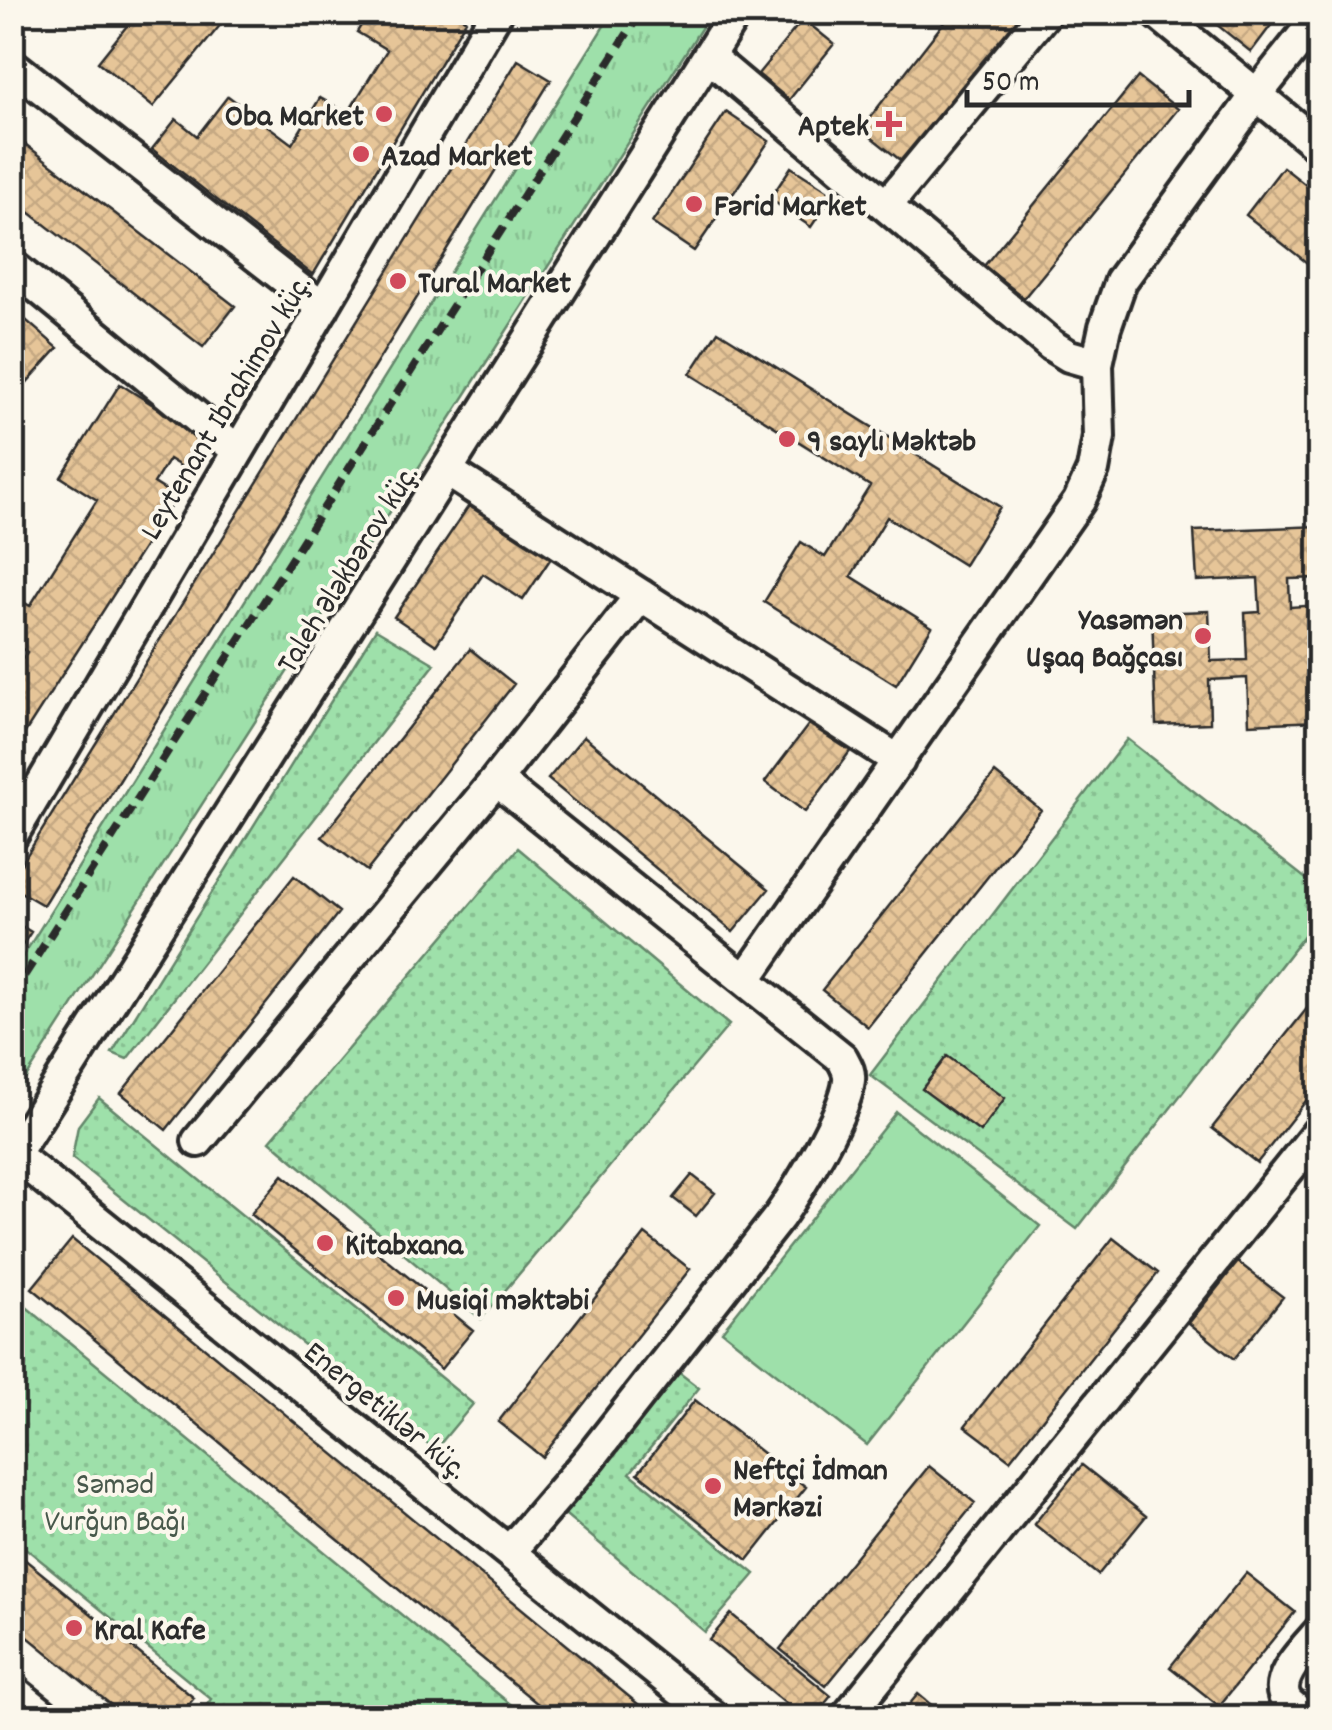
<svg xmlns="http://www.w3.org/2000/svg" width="1332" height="1730" font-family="Dekko,sans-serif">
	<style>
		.grass { fill: url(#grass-tufts); stroke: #64866a; stroke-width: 2.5 }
		.park { fill: url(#park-dots); stroke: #64866a; stroke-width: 2.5 }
		.pitch { fill: #9ee0aa; stroke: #64866a; stroke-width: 2.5 }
		.building { fill: url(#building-cross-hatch); stroke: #2b2b2b; stroke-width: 2.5 }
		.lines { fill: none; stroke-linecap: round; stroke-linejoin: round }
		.minor-casing { stroke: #2b2b2b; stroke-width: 38 }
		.minor { stroke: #fbf7ec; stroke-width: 30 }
		.rail { stroke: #2b2b2b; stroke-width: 8; stroke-dasharray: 15 8; stroke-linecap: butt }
		.poi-dot { fill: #d1495b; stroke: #fbf7ec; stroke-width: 4 }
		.labels { text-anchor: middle; stroke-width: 8; stroke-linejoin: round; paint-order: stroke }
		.poi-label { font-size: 32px; font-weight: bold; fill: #2b2b2b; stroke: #fbf7ec; text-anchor: start }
		.street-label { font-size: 32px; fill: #2b2b2b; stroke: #fbf7ec }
		.park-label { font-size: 32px; fill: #48584b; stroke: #fbf7ec }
	</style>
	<defs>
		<pattern id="grass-tufts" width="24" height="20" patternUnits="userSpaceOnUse" patternTransform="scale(2.5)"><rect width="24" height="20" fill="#9ee0aa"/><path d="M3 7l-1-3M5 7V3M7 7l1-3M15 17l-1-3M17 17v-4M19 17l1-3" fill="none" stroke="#88c092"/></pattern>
		<pattern id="park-dots" width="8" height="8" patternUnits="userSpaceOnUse" patternTransform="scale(2.5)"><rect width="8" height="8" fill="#9ee0aa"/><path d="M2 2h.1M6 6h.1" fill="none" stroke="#88c092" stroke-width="1.8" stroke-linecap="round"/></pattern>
		<pattern id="building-cross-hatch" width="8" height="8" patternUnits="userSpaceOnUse" patternTransform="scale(2.5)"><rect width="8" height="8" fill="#e6c598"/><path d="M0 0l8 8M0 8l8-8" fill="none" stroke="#c5a983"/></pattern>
	</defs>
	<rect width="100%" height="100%" fill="#fbf7ec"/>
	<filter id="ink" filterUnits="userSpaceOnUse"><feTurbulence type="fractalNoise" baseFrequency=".01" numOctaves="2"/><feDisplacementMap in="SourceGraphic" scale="20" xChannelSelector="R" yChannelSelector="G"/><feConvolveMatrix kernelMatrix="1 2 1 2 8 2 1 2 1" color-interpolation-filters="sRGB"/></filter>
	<g filter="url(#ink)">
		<path class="grass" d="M612,13H711L13,1098V972Z"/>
		<path class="park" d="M376,629L435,664L127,1059L112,1053Z
			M1127,739L1319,889V916L1077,1229L870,1075Z
			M518,848L729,1025L481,1319L270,1141Z
			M99,1098L473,1404L435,1450L72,1158L78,1126Z
			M13,1296L526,1717H199L211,1699L13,1538Z
			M673,1368L699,1388L630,1473L755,1574L705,1632L560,1510Z"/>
		<path class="pitch" d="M896,1112L1040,1226L867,1445L722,1331Z"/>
		<path class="building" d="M138,12H231L153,107L98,62Z
			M369,12H453L466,20L313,275L152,149L176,119L197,136L228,96L292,144L320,98L348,113L387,50L357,32Z
			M952,12H1024L905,164L861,129Z
			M1201,12H1281L1251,52Z
			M803,19L834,44L789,100L758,74Z
			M518,60L551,80L43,905L12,887V879Z
			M1138,77L1178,109L1024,298L984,266Z
			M726,112L769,141L694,251L652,223Z
			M12,134L235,306L203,347L12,199Z
			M791,167L833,194L811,227L770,199Z
			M1283,167L1320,196V273L1246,215Z
			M12,308L58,348L12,399Z
			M718,331L1000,507L964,565L887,517L851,576L932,627L896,685L764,602L801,542L825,557L870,486L690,374Z
			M120,384L202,436L182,467L169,459L154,483L176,497L12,753V675L27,652L12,642V595L30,606L97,500L61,477Z
			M472,501L553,555L523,600L483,574L436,645L394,617Z
			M1320,526V578L1289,579L1290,607L1320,605V721L1249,724L1247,678L1209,680L1210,723L1156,725L1152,613L1209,611L1211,661L1247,660L1245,613L1260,612L1258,578L1197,581L1194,531Z
			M470,649L514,684L367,871L322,837Z
			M812,720L851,750L805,812L765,782Z
			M584,736L769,889L733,932L548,779Z
			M995,773L1041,810L868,1027L822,990Z
			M294,876L339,912L166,1130L121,1093Z
			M12,920L31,932L12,961Z
			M1320,992V1083L1257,1163L1212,1128Z
			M947,1056L1005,1098L980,1132L922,1089Z
			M283,1175L473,1330L441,1369L251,1214Z
			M692,1175L715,1193L696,1216L673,1198Z
			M645,1234L690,1269L542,1457L498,1422Z
			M1113,1238L1158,1273L1010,1460L965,1426Z
			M72,1239L655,1718H555L32,1288Z
			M1238,1262L1283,1297L1234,1359L1189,1323Z
			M695,1400L806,1487L748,1560L638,1473Z
			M1082,1465L1146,1516L1098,1575L1034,1524Z
			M929,1466L975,1503L826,1686L780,1649Z
			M12,1549L194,1698L178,1718H127L12,1624Z
			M1246,1573L1295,1612L1219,1706L1170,1667Z
			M731,1614L831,1696L813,1718H803L709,1640Z
			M918,1694L947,1718H898Z"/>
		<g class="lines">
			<defs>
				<path id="minor" d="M1156,12L1320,147
					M708,56L1051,345L1069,356L1097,364
					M12,65L323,308
					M886,206L1046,12
					M12,266L238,451
					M449,472L899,761
					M496,780L842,1058C846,1066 850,1071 849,1080C847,1110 798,1190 779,1217L590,1458L509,1552
					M12,835L497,12
					M745,980L1079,501L1093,470L1099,437L1097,364L1105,327L1121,281L1257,94L1320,15
					M198,1141L496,780L641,595
					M15,1155L715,1718
					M12,1158L736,12
					M12,1690L47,1718
					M846,1718L1320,1130
					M1306,1718C1301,1713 1292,1707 1287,1701C1271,1679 1307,1647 1320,1631"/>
			</defs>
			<use href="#minor" class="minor-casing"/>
			<use href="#minor" class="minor"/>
			<path class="rail" d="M12,995L641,12"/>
		</g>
	</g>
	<g class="poi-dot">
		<circle cx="384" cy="114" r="10"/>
		<path d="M884 109h10v10h10v10h-10v10h-10v-10h-10v-10h10z"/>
		<circle cx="361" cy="154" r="10"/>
		<circle cx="694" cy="204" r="10"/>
		<circle cx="398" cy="281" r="10"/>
		<circle cx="787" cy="439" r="10"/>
		<circle cx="1203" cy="636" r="10"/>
		<circle cx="325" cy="1243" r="10"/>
		<circle cx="396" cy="1298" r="10"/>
		<circle cx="713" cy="1486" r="10"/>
		<circle cx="74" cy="1628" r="10"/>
	</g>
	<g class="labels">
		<g class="poi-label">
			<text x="364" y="125" text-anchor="end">Oba Market</text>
			<text x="869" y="135" text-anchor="end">Aptek</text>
			<text x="381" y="165">Azad Market</text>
			<text x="714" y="215">Fərid Market</text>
			<text x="418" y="292">Tural Market</text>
			<text x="807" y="450">9 saylı Məktəb</text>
			<text x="1183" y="629" text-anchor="end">Yasəmən<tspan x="1183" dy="37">Uşaq Bağçası</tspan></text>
			<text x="345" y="1254">Kitabxana</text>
			<text x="416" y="1309">Musiqi məktəbi</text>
			<text x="733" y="1479">Neftçi İdman<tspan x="733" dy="37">Mərkəzi</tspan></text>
			<text x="94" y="1639">Kral Kafe</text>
		</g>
		<g class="street-label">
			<text transform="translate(224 406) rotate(-59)" y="11">Leytenant Ibrahimov küç.</text>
			<text transform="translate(346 568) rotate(-58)" y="11">Taleh Ələkbərov küç.</text>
			<text transform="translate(387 1409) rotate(39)" y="11">Energetiklər küç.</text>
		</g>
		<g class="park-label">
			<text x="115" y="1493">Səməd<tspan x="115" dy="37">Vurğun Bağı</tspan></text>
		</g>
	</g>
	<rect width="1332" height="1730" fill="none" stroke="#fbf7ec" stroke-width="50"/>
	<rect x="25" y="25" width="1282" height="1680" fill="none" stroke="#2b2b2b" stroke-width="4" filter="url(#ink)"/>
	<path d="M967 90v15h222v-15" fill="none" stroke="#2b2b2b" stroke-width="5"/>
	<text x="982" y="90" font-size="30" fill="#2b2b2b" stroke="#fbf7ec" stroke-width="8" paint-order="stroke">50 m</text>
</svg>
